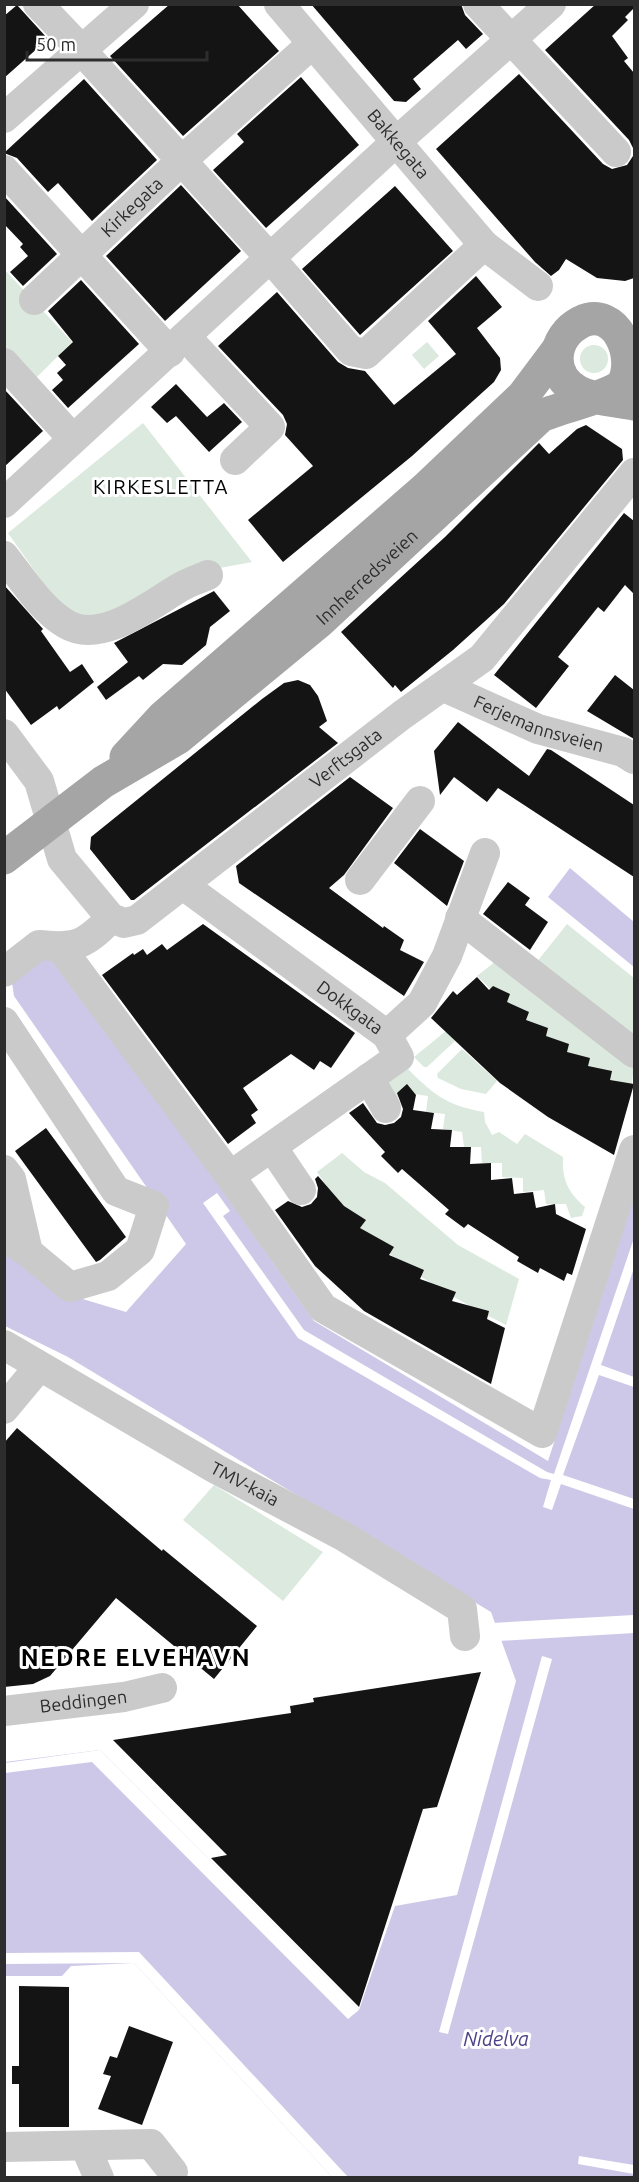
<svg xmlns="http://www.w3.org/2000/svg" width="639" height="2182" font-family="Ubuntu,sans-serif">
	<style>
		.green { fill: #dbe9de }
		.water { fill: #cdc8e8 }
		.pier { fill: #fff }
		.building { fill: #141414 }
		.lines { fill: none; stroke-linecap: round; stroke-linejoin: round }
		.minor { stroke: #cacaca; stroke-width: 30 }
		.major { stroke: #a5a5a5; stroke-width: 33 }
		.labels { text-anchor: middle; stroke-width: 6; stroke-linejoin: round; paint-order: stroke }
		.street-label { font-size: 18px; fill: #2d2d2d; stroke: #fff }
		.neighbourhood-label { font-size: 20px; letter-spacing: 1.5px; fill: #000; stroke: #fff }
		.water-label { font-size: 20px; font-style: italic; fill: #4c4287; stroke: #fff }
		.district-label { font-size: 24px; font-weight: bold; letter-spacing: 1.5px; fill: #000; stroke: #fff }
	</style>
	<rect width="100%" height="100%" fill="#fff"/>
	<path class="green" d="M4,269L72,342L34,380L5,348Z
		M427,342L439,356L424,369L412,355Z
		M580 359a14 14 0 1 1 28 0a14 14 0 1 1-28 0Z
		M143,423L252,562L187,574L97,622L67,617L8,533Z
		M567,924L634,978V1040L536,963Z
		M496,961L634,1064L631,1093C571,1060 526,1024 477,976Z
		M446,1031L455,1041L427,1067H424L414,1057Z
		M462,1049L497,1081L486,1094L461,1089L438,1078L437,1074Z
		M405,1066C432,1093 444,1105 484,1112L485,1122L492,1135L499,1132L517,1144L525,1134L563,1157C562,1180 568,1192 585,1207L582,1216L571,1218L566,1204H546L544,1190L523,1192V1178L502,1177V1163H482L481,1147H464L462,1132L443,1129L445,1114L426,1112L428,1096L414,1094L408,1089L394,1102L384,1081Z
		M342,1153L364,1172L385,1183L458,1245L519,1279L506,1325C449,1296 390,1262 347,1214C336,1201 327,1186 317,1172Z
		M214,1485L323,1552L283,1601L183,1520Z"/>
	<path class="water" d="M570,868L634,922V967L548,897Z
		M44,955L65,966L314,1321L548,1461L634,1197V2177H332L134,1963L71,1966L62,1976H5V1762L100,1750L359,2010L395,1906L457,1895L516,1681L491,1612L68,1357L5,1326L4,1254L76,1297L126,1312L186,1244L14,996L11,976Z"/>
	<path class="pier" d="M217,1193L230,1211L223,1216L304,1330L547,1472L554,1474L634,1238V1268L601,1365L634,1377V1387L599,1375L563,1475L634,1499V1509L561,1484L552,1510L543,1507L551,1480L540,1478L298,1338L203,1203Z
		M634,1615V1633L499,1641L492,1623Z
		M542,1656L552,1659L448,2034L439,2032Z
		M100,1750L359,2010L348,2019L92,1762L5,1773V1763Z
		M139,1952L348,2177H332L134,1963L5,1964V1953Z
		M579,2156L634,2165V2174L578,2164Z"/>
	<path class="building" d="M170,4H237L279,51L183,136L110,56Z
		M311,4H461L465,15L483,34L466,49L458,40L413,79L421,89L406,102L394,101Z
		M596,4H634V8L625,17L628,20L612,36L628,58L624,61L634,73V278L625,281L597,278L566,259L559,270L551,276L535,262L436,149L519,74L603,164L612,169L627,165L633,156V148L629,140L545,50Z
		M17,5L48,39L4,78V16Z
		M301,77L359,145L266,228L213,170L244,142L237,134Z
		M84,79L157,160L92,221L58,183L48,192L17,158L4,153Z
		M181,185L241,251L165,321L106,256Z
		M395,186L453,251L360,335L302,269Z
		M4,196L57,254L23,286L10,272L28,256L20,247L23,244L4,224Z
		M476,276L502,307L477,328L500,358L501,370L494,382L412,456L283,562L248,520L313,466L285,435L287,424L283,415L218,346L277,292L338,362L348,368L365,371L394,405L456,354L428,321Z
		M81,280L139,344L68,408L52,390L63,380L57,373L66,365L58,356L73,342L48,311Z
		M176,384L207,417L224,403L242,422L209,452L176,416L167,423L151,407Z
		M4,389L43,431L4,467Z
		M586,425L622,449L623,460L504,604L453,650L401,692L395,685L393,688L341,632L445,537L539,443L549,454L577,429Z
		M624,513L634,521V594L625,585L604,612L598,607L558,657L569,666L536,708L494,675Z
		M4,585L43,629L41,631L70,672L82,664L94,682L59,710L57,706L31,725L4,688Z
		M214,591L230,611L210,627L206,645L182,665L163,664L143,680L139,676L106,700L97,687L128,662L114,643Z
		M615,675L634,690V739L587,711Z
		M298,680L310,685L318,696L327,721L319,727L338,743L134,900H131L90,849L91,837L262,699L284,683Z
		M458,722L529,776L547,749L551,750L634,805V877L498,788L487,802L454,777L440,795L434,751Z
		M350,777L393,808L344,875L329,888L383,928L384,926L404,940L400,950L424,962L404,996L239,883L236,866Z
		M420,829L464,861L447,906L394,863Z
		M508,882L530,898L525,905L548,922L530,950L483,914Z
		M203,924L355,1033L331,1068L320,1061L314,1070L291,1054L243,1088L258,1110L251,1115L256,1123L228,1144L102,975L133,953L134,955L143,949L147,955L162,944L167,950Z
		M477,977L489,990L493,986L510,994L507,1002L529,1012L526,1020L548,1028L546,1036L569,1044L567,1052L590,1058L588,1066L612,1071L610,1080L634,1084L614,1155L548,1117L500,1083L431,1018L453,991L457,995Z
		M407,1084L416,1095L413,1110L434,1113L431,1129L452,1130L450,1147H471L470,1164L491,1163V1180L512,1178L514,1194L533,1192L536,1208L555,1204L556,1214L586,1229L572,1275L567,1273L564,1281L540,1268L538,1273L517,1261L519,1257L468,1224L464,1228L445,1214L449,1210L402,1169L398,1173L381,1156L385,1152L349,1113L363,1103L377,1123L385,1125L394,1123L401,1117L403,1109L397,1093Z
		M46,1128L126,1237L100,1260L96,1262L15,1151Z
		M318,1176L344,1206L366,1220L360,1228L394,1247L389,1255L424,1270L420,1279L456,1292L452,1301L489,1311L487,1319L505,1328L491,1384L364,1311L315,1266L275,1210L288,1201L302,1207L311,1204L317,1197L318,1188L315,1179Z
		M17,1428L162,1551L163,1549L257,1626L214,1679L116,1598L50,1676L33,1684L4,1687V1443Z
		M481,1672L437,1807L423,1809L359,2007L211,1858L227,1855L113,1740L291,1713L290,1706L314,1702L313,1698Z
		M19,1986L69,1987V2127H19V2084H12V2066H19Z
		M129,2026L173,2042L142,2125L98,2109L111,2076L103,2074L110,2056L117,2058Z"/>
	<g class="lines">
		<g class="minor">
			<path d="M38,4L81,49"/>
			<path id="s1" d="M279,4L484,245L538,286"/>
			<path d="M478,4L616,152"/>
			<path d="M92,62L271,259L351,351L366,354L484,245"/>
			<path d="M4,118L134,4"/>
			<path d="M4,170L170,352"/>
			<path id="s2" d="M34,300L180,162L312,44"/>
			<path d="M186,337L270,427L235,460"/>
			<path d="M4,363L73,439"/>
			<path d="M4,503L397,141L551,4"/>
			<path d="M4,556C23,580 40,608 66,624C101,645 150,605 179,588C188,582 199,579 208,575"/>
			<path id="s3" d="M444,687L538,729L623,752L634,759"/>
			<path id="s4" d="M4,734L39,781L62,859L111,918L124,923L137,920L402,715L482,658L634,473"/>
			<path d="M360,880L420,801"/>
			<path id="s5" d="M183,885L387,1035L399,1057L230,1176"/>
			<path d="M460,918L634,1053"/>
			<path d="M60,947L230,1176L323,1308L542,1433L634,1150"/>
			<path d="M4,972L39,945C76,949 85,945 111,918"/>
			<path d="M4,1022L116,1191L154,1206L140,1250L108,1276L70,1287L28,1252L4,1237"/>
			<path d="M387,1035L422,1003L447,956L485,853"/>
			<path d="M369,1078L386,1108"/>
			<path d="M272,1147L301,1190"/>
			<path d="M4,1170L11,1179L28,1252"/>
			<path id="s6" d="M4,1345L216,1469L343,1536L462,1609L465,1636"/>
			<path d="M4,1409L39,1367"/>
			<path id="s7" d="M4,1711L124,1697L162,1688"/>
			<path d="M85,2146L99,2178"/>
			<path d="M4,2147L151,2144L173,2172"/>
		</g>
		<g class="major">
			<path d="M126,757L163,717L426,488L523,396L556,352"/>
			<path id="s8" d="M4,858L103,782L178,738L320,621L541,416C562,407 608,397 622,385C639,358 616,305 581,322C552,337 548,374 577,391C590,399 619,401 634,404"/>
		</g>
	</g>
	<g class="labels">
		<g class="street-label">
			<text dy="6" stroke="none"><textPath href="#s1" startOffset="184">Bakkegata</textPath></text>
			<text dy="6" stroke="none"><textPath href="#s2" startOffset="135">Kirkegata</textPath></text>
			<text dy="6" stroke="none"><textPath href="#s8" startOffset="460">Innherredsveien</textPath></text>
			<text dy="6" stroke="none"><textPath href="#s3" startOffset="102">Ferjemannsveien</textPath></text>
			<text dy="6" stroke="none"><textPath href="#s4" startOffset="508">Verftsgata</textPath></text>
			<text dy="6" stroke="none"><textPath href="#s5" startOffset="207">Dokkgata</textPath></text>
			<text dy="6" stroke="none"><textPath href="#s6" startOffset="278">TMV-kaia</textPath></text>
			<text dy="6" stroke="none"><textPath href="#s7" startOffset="80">Beddingen</textPath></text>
		</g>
		<g class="neighbourhood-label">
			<text x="161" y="494">KIRKESLETTA</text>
		</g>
		<g class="water-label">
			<text x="496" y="2046">Nidelva</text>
		</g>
		<g class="district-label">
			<text x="136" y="1666">NEDRE ELVEHAVN</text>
		</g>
	</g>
	<rect width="639" height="2182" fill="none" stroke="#2d2d2d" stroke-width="12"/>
	<path d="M27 51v9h180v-9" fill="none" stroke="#2d2d2d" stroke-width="3"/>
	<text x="36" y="51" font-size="18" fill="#2d2d2d" stroke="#ffffff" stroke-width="4.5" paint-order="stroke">50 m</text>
</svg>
